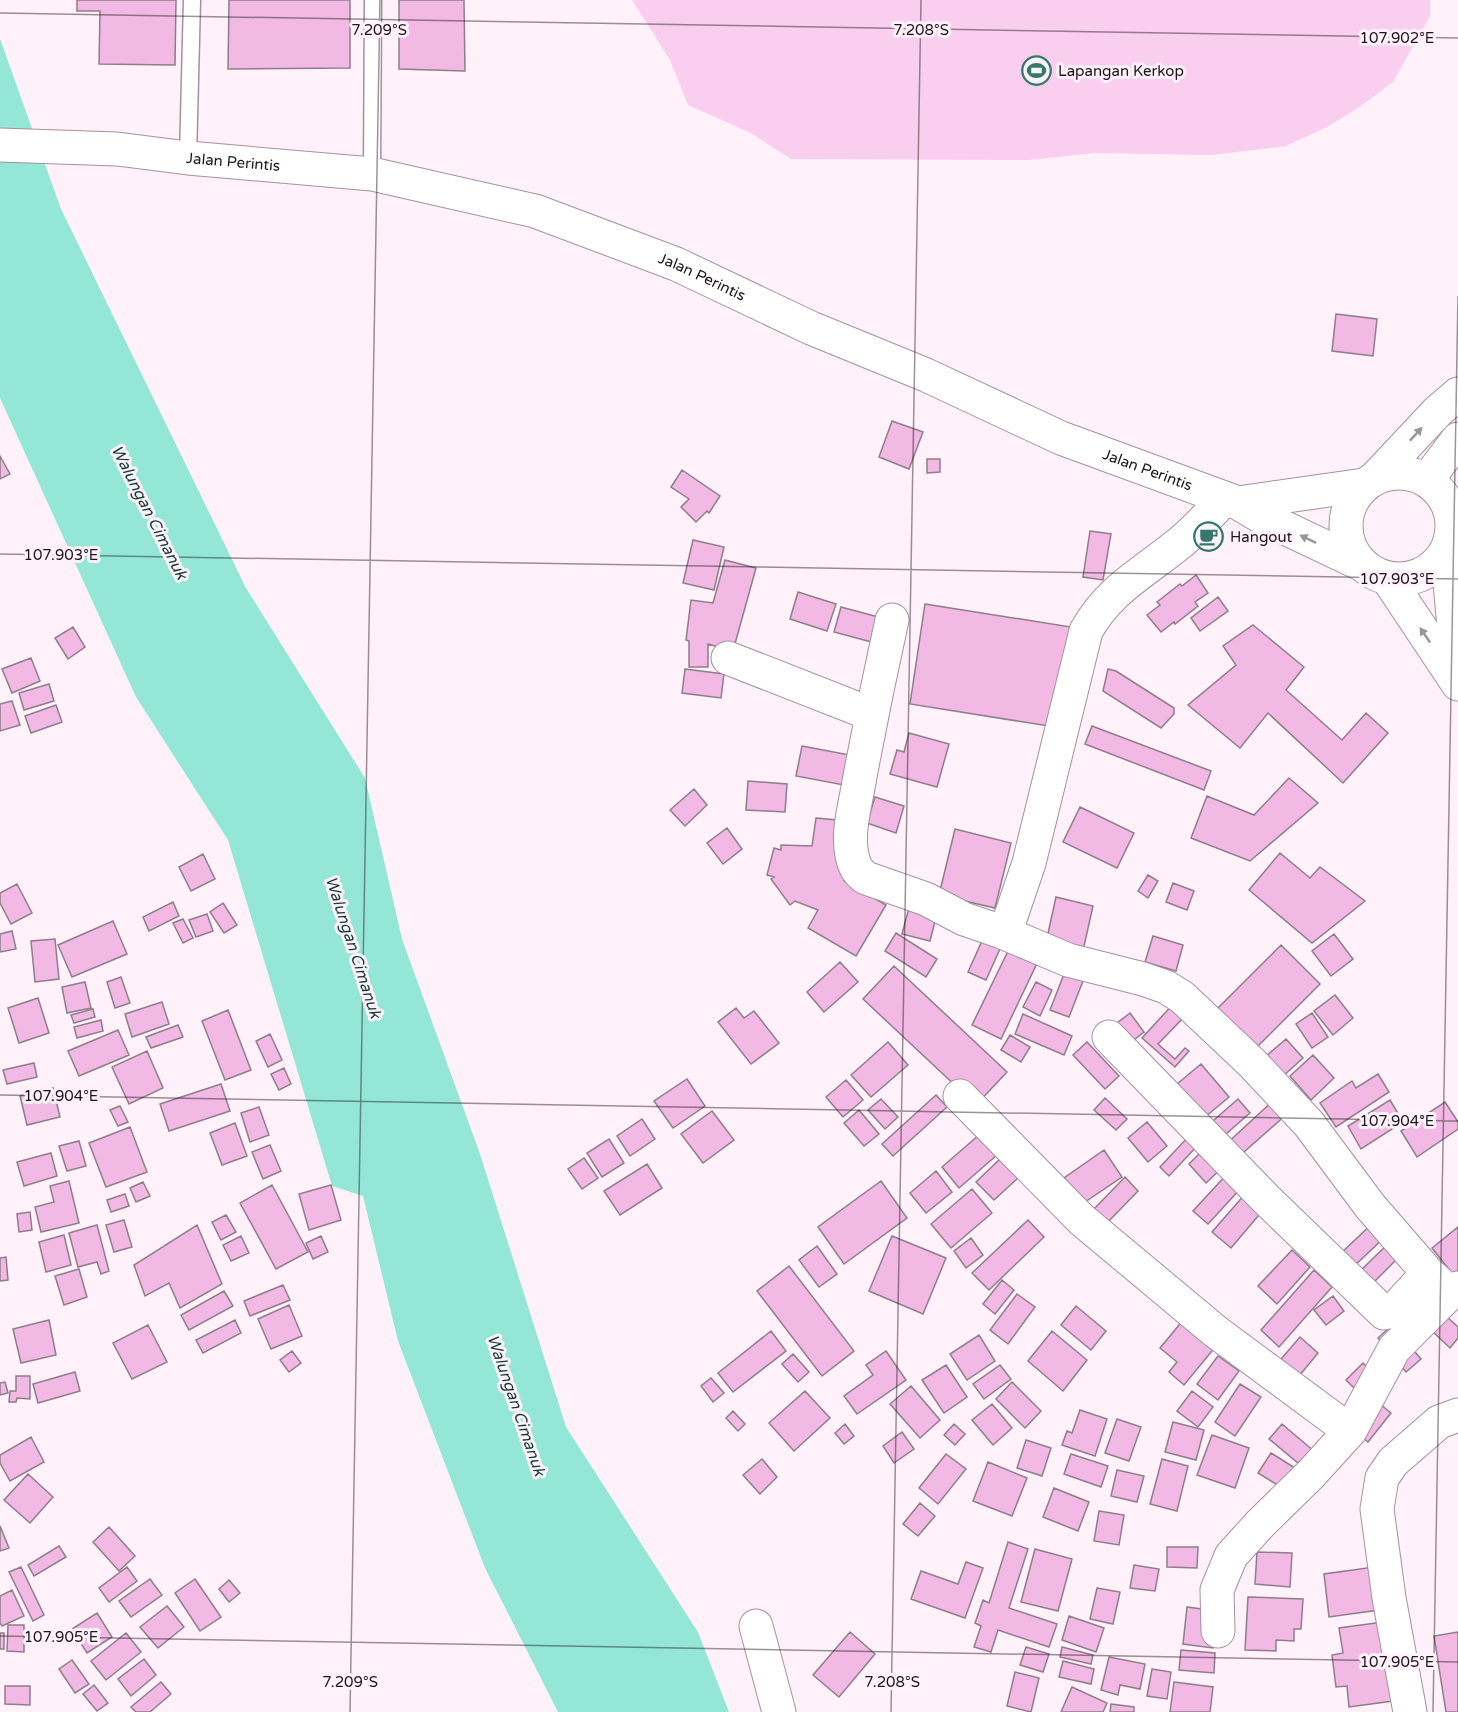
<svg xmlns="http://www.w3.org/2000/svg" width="1458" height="1712" font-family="'Varela Round',sans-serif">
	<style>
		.green { fill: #f9ceee }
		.water { fill: #94e6d7 }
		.building { fill: #f1b9e3; stroke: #8f7d8a; stroke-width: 1.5 }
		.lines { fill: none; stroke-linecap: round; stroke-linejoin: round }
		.lane-casing { stroke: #a4919f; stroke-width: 19 }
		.street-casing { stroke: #a4919f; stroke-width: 35 }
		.secondary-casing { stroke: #a4919f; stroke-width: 35 }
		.lane { stroke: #fff; stroke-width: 16 }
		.street { stroke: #fff; stroke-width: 33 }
		.secondary { stroke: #fff; stroke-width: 33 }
		.oneway { fill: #999698 }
		.ticks { fill: none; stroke: #1d161b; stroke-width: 1.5; stroke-opacity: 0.45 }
		.labels { text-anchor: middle; stroke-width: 6; stroke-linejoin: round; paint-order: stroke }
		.poi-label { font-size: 15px; fill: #1d161b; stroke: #fef1fa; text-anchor: start }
		.street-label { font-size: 15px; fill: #1d161b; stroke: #fef1fa }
		.water-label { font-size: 16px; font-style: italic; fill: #143b35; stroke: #fef1fa }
		.ticks-label { font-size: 15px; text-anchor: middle; fill: #1d161b; stroke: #fef1fa; stroke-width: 6; stroke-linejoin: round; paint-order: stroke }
	</style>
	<rect width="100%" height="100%" fill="#fef1fa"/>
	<path class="green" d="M632,0H1430V16L1393,82L1358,108L1327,127L1286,146L1212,155L1095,153L1029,160L791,159L751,133L688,105L670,60Z"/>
	<path class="water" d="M0,39L61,209L246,588L365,778L402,939L480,1154L566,1427L698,1632L729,1712H558L485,1568L398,1341L363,1196L332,1186L228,840L136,697L0,398Z"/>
	<path class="building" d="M77,0H176L175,65L99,64L100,11H77Z
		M229,0H350V68L228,69Z
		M399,0H464L465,71L399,69Z
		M1336,314L1377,319L1373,356L1332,351Z
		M892,421L923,432L909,469L879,457Z
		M0,456L10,474L0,479Z
		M927,459H940V472L927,473Z
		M682,470L720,496L709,513L707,511L696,522L681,507L689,499L671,487Z
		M1090,531L1111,534L1103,580L1083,577Z
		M693,540L724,547L714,590L683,583Z
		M725,560L756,568L733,651L708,644V667H689V641L686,640L691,600L713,603Z
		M1196,575L1208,593L1195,602L1198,606L1175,624L1174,622L1161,632L1147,615L1160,605L1157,602L1180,584L1182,586Z
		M798,592L836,604L827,631L790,619Z
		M1218,597L1228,611L1200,631L1191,618Z
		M925,604L1071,627L1055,727L910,704Z
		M841,607L886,619L879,644L834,632Z
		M1253,625L1304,667L1286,690L1342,740L1366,713L1388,733L1343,783L1268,713L1240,748L1188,705L1236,665L1223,646Z
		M73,627L85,647L68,659L55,638Z
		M31,658L40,681L12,693L2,669Z
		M685,669L724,674L721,698L682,693Z
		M1108,669L1116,671L1174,708V714L1161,728L1103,691Z
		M49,684L54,701L24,710L19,693Z
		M12,701L20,725L0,731V704Z
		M56,705L62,722L31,733L25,716Z
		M1092,726L1211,771L1204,790L1085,744Z
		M909,733L949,744L937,787L890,774L897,750L904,752Z
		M802,746L855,756L849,786L796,776Z
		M1289,778L1318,803L1250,861L1191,838L1207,796L1254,815Z
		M748,781L787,784L785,812L746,810Z
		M694,789L707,805L685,826L670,810Z
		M875,797L904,806L896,833L867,823Z
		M1080,807L1134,833L1117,868L1063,842Z
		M816,818L847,821L850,863L844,881L886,905L856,956L808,928L818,910L795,901L790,905L771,879L774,877L767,875L774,848L781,850V845L812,846Z
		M727,828L742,849L723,864L707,843Z
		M955,829L1011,843L995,908L939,895Z
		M1280,853L1310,878L1320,867L1365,901L1312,943L1249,890Z
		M203,854L215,879L191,891L179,867Z
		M1148,875L1158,881L1148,898L1138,891Z
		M1173,883L1194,891L1187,910L1166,902Z
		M17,884L32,913L11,924L0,903V893Z
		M1056,897L1093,906L1082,955L1045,947Z
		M911,900L939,906L930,941L902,934Z
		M173,902L179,916L149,931L143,917Z
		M223,903L237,925L224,933L210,912Z
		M207,914L213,931L196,937L189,920Z
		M183,919L193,938L183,943L173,923Z
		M113,921L127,954L72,977L58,945Z
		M12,931L16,949L0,952V934Z
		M986,932L1004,940L986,980L968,972Z
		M896,933L937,959L926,977L885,951Z
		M1334,934L1353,959L1331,976L1312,951Z
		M1153,936L1183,945L1176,971L1145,962Z
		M55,939L59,979L35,982L31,941Z
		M1012,943L1040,957L1001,1039L972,1025Z
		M1281,945L1320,984L1255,1049L1216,1010Z
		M840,962L858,982L824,1012L807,992Z
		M894,966L1007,1072L976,1105L863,999Z
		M1064,974L1083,981L1069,1017L1050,1010Z
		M121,977L130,1003L115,1008L107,982Z
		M85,982L91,1008L67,1013L62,987Z
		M1036,982L1052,990L1040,1016L1023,1007Z
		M1335,995L1353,1018L1333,1035L1314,1011Z
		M38,998L49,1033L19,1043L8,1008Z
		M1176,1001L1188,1013L1158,1044L1175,1059L1185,1048L1189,1051L1175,1067L1142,1038Z
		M162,1002L169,1024L132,1037L125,1014Z
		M736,1008L744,1018L754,1011L779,1043L751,1064L718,1022Z
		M93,1009L95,1017L74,1023L71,1015Z
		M228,1010L251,1070L225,1080L202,1021Z
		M1130,1013L1144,1032L1122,1049L1108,1030Z
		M1312,1013L1328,1037L1312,1048L1296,1024Z
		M1023,1014L1072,1036L1064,1055L1015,1034Z
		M101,1020L103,1031L77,1038L74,1027Z
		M178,1025L183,1037L151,1048L146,1037Z
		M118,1030L129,1055L79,1076L68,1051Z
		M270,1034L282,1060L268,1067L256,1041Z
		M1010,1035L1030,1047L1021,1062L1001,1050Z
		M1286,1039L1303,1058L1281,1078L1264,1058Z
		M888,1042L908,1065L871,1097L851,1075Z
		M1087,1042L1119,1076L1105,1089L1073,1055Z
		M147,1051L163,1088L129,1104L112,1067Z
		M1313,1055L1334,1078L1311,1100L1290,1076Z
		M34,1063L37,1077L7,1084L3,1070Z
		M1201,1064L1229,1097L1198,1123L1171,1089Z
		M284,1068L291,1084L279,1090L271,1074Z
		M1378,1074L1389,1092L1336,1127L1320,1103L1352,1081L1356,1088Z
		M687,1079L705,1106L673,1128L654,1101Z
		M846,1080L863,1100L843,1117L826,1097Z
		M221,1084L230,1111L169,1131L160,1104Z
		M53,1088L60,1117L27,1125L20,1096Z
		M936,1095L947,1107L893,1156L882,1144Z
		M1105,1098L1127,1119L1116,1130L1094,1110Z
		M881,1099L898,1117L885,1129L868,1110Z
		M1238,1099L1250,1113L1218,1141L1206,1127Z
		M1275,1099L1288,1113L1236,1159L1224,1146Z
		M1390,1100L1403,1122L1361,1149L1348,1126Z
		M1445,1102L1458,1122V1129L1417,1157L1401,1131Z
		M120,1106L128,1122L118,1126L110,1110Z
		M259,1107L269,1135L250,1142L241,1113Z
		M859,1110L879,1134L864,1146L844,1123Z
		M712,1111L734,1140L703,1163L681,1134Z
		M642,1119L655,1139L630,1156L617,1136Z
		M1147,1122L1167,1146L1148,1162L1128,1138Z
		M235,1123L247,1156L222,1165L210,1133Z
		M130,1127L147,1172L106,1187L89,1143Z
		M979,1135L997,1155L959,1188L942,1167Z
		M1189,1136L1198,1145L1169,1176L1160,1167Z
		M609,1139L624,1163L602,1177L587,1153Z
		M79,1141L86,1166L67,1171L59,1146Z
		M270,1145L281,1171L263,1179L252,1152Z
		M1207,1146L1225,1165L1206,1183L1189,1164Z
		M1104,1150L1122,1177L1082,1204L1064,1178Z
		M51,1153L57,1176L24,1186L17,1162Z
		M584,1158L598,1178L582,1189L568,1169Z
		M1001,1158L1019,1177L994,1200L976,1182Z
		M647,1164L662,1188L620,1215L604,1191Z
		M936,1171L952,1192L926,1213L910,1193Z
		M1228,1173L1242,1187L1208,1224L1193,1211Z
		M1125,1177L1138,1191L1108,1222L1094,1209Z
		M69,1181L79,1223L41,1232L35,1207L54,1202L50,1186Z
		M881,1181L907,1218L844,1264L818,1227Z
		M143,1182L150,1196L136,1202L130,1188Z
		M272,1185L308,1252L276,1269L240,1203Z
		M331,1185L341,1220L309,1230L299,1194Z
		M972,1189L992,1213L951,1248L931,1224Z
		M1246,1193L1264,1209L1231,1248L1212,1232Z
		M125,1194L129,1206L111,1212L107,1200Z
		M30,1212L32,1230L19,1232L17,1214Z
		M226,1215L236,1232L221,1240L212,1222Z
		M1377,1219L1390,1232L1349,1271L1337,1257Z
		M124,1220L132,1247L114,1252L106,1225Z
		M1028,1220L1044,1237L989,1290L972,1273Z
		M97,1225L109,1271L101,1274L97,1262L78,1267L69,1233Z
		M197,1225L222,1284L180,1308L169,1283L145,1296L134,1265Z
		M1458,1227V1281L1432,1248Z
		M64,1235L71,1265L46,1272L39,1242Z
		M241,1236L249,1253L231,1261L223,1245Z
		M321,1236L328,1252L313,1259L306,1243Z
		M892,1236L946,1258L923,1314L869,1291Z
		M971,1238L983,1255L966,1268L954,1251Z
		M1392,1240L1404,1252L1369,1287L1357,1274Z
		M817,1246L837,1274L819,1287L799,1260Z
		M1292,1250L1310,1267L1277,1304L1258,1286Z
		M6,1257L8,1280L0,1281V1258Z
		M789,1266L854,1351L822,1376L757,1291Z
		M79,1269L87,1297L64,1305L55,1276Z
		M1314,1270L1332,1287L1279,1347L1261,1330Z
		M1002,1280L1014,1290L995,1314L983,1304Z
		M283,1285L290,1300L250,1316L244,1301Z
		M224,1291L233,1306L189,1330L181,1315Z
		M1017,1294L1035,1307L1008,1344L990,1330Z
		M1333,1296L1344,1311L1326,1325L1314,1310Z
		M289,1305L302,1336L271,1349L258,1319Z
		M1076,1306L1106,1331L1091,1350L1061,1325Z
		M1445,1315L1458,1327V1338L1450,1348L1430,1329Z
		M1184,1319L1216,1346L1184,1385L1169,1372L1177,1362L1160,1348Z
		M49,1320L56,1355L21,1363L13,1329Z
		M235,1320L241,1333L203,1353L196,1340Z
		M148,1325L167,1362L132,1379L113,1343Z
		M1392,1325L1421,1359L1406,1372L1378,1338Z
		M771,1331L786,1351L733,1392L718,1373Z
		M1052,1331L1087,1360L1063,1391L1028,1361Z
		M979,1335L995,1361L967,1380L950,1354Z
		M1300,1337L1318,1353L1295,1381L1276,1365Z
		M292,1351L301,1363L289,1372L280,1360Z
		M886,1351L906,1380L857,1414L844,1396L873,1375L866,1365Z
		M793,1354L809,1372L798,1382L782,1364Z
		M1218,1356L1239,1371L1218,1400L1197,1384Z
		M1363,1363L1377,1377L1360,1394L1346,1380Z
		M946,1365L967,1397L944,1413L922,1380Z
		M1000,1365L1011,1379L984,1399L973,1384Z
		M75,1372L80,1391L38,1403L33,1384Z
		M16,1376H30V1399L17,1398L16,1402H9L10,1391H16Z
		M711,1378L724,1393L713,1402L701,1386Z
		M5,1382L8,1393L0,1395V1383Z
		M1012,1382L1041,1411L1025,1428L996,1399Z
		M1240,1384L1261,1397L1235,1436L1215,1422Z
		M911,1386L940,1420L920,1438L890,1404Z
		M805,1391L830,1418L794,1451L769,1423Z
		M1192,1391L1213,1407L1198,1427L1177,1411Z
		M1368,1394L1391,1413L1368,1442L1345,1424Z
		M992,1404L1012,1428L993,1445L972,1420Z
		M1080,1410L1107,1419L1095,1456L1062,1445L1067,1431L1072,1433Z
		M733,1411L745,1424L738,1431L726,1418Z
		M1117,1419L1141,1427L1129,1461L1105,1453Z
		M1173,1422L1204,1430L1196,1460L1165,1452Z
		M845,1424L854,1436L844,1444L835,1433Z
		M954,1424L965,1434L955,1445L944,1435Z
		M1282,1424L1328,1463L1316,1478L1269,1439Z
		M902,1432L914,1449L894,1463L883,1446Z
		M1212,1435L1249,1448L1235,1488L1197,1475Z
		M31,1437L44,1462L10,1481L0,1463V1455Z
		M1026,1440L1051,1448L1042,1476L1017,1468Z
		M1271,1453L1316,1481L1303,1501L1258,1473Z
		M946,1454L966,1469L938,1504L919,1488Z
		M1071,1454L1108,1466L1101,1487L1064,1474Z
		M762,1459L777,1477L760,1494L743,1475Z
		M1162,1459L1188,1466L1177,1511L1150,1504Z
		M988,1462L1027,1478L1012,1516L973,1501Z
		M1117,1470L1144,1476L1137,1502L1111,1496Z
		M28,1474L53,1497L30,1523L4,1500Z
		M1054,1488L1089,1502L1078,1531L1043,1517Z
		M920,1503L935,1516L918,1536L903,1524Z
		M1099,1511L1124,1515L1119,1545L1094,1541Z
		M0,1526L9,1548L0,1551Z
		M109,1527L135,1556L119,1571L93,1542Z
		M1008,1542L1028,1549L1009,1608L1057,1624L1049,1647L998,1630L991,1652L974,1647L981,1626L975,1623L983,1600L989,1603Z
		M59,1546L66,1557L34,1576L28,1565Z
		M1167,1547H1198L1197,1568L1167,1567Z
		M1035,1549L1072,1559L1058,1611L1021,1602Z
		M1257,1552L1292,1553L1290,1587L1255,1584Z
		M966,1562L983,1568L965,1618L911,1599L921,1571L958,1584Z
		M1134,1565L1159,1569L1155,1591L1130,1588Z
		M21,1567L44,1615L33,1621L9,1572Z
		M127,1567L137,1581L109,1602L99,1588Z
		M1374,1567L1379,1610L1329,1617L1324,1574Z
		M150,1579L162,1595L131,1617L119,1601Z
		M195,1579L221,1617L200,1631L175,1593Z
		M229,1580L240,1593L229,1602L219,1589Z
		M1097,1588L1120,1592L1113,1624L1090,1619Z
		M12,1590L24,1616L2,1626L0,1623V1596Z
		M1248,1597L1303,1599L1301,1629H1294V1641L1276,1640V1651L1245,1650Z
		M167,1606L184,1627L158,1648L140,1627Z
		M1187,1607L1217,1611L1213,1648L1183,1644Z
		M97,1613L112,1637L87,1653L72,1629Z
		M1069,1616L1104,1628L1096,1652L1062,1640Z
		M1383,1622L1393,1701L1349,1707L1347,1686L1336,1687L1332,1655L1343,1653L1339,1628Z
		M8,1625H24V1652L7,1651Z
		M850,1632L875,1654L839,1697L813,1675Z
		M1458,1632V1712H1446L1434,1636Z
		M0,1633H4V1649H0Z
		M126,1633L141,1652L106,1680L91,1661Z
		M1026,1647L1049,1654L1043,1672L1020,1665Z
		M1062,1647L1093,1655L1091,1664L1060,1657Z
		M1181,1650L1215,1653L1214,1673L1179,1670Z
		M1109,1657L1145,1664L1140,1689L1120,1685L1118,1695L1101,1690Z
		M144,1659L156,1675L131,1696L118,1679Z
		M72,1660L89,1684L75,1693L59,1669Z
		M1063,1661L1094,1669L1091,1684L1059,1677Z
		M1152,1669L1171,1672L1167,1699L1147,1696Z
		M1015,1672L1039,1678L1031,1712L1007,1706Z
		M161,1682L171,1694L150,1712H136L131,1707Z
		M1174,1682L1213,1687L1210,1712H1170Z
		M94,1685L108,1703L97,1711L83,1694Z
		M5,1686H30V1705L5,1704Z
		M1072,1687L1107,1703L1103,1712H1061Z
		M1111,1704L1134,1707V1712H1110Z"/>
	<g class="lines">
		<defs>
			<path id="lane" d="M188,158L192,0
				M372,174L373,0"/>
			<path id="street" d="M892,620C880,674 869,728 859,782C855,806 847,832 852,855C854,865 857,872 866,878L926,899L964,919L1002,932L1068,960L1143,979L1166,987L1182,997L1252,1063L1309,1124L1370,1206L1428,1273L1450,1293
				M728,658L871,714
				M1002,932L1011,916L1029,863L1086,631C1109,589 1146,571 1181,542C1197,529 1210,513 1225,499
				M1109,1037L1265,1198L1384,1313L1393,1311L1428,1273
				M960,1096L1082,1220L1215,1331L1350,1431
				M756,1626L779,1712
				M1218,1631L1217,1590L1231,1556L1260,1524L1311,1474L1350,1431L1394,1349L1450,1293L1458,1288
				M1410,1712L1389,1598L1377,1509L1382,1478L1393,1462L1439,1422L1458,1415"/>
			<g id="secondary">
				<path id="s1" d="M0,145L117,149L188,158L372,174L535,211L676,264L811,328L926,375L1061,438L1238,503L1260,516L1361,564"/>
				<circle cx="1399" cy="526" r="53"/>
				<path d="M1376,477L1438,411L1458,394"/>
				<path d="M1427,480L1458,439"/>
				<path d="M1238,503L1364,485"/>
				<path d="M1447,550L1458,671"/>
				<path d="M1388,579L1458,684"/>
			</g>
		</defs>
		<use href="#lane" class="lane-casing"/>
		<use href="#street" class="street-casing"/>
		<use href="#secondary" class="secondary-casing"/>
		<use href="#lane" class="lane"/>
		<use href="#street" class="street"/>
		<use href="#secondary" class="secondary"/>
	</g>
	<defs><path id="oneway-solid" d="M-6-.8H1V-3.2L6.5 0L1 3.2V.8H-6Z" transform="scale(1.5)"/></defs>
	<g class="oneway">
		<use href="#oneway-solid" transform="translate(1416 434) rotate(-47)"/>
		<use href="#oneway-solid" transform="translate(1308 539) rotate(-154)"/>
		<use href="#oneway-solid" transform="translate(1425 635) rotate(-124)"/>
	</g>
	<path class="ticks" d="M0,13L1458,38M0,554L1458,579M0,1095L1458,1121M0,1636L1458,1662M350,1712L380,0M891,1712L921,0M1433,1712L1458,296"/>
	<defs>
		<symbol id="stadium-ring" viewBox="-11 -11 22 22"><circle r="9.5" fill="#fef1fa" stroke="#32786d" stroke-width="1.5"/><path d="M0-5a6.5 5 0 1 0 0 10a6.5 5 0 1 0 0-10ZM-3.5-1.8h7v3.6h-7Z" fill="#32786d"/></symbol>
		<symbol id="cafe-ring" viewBox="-11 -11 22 22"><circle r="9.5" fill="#fef1fa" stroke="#32786d" stroke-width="1.5"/><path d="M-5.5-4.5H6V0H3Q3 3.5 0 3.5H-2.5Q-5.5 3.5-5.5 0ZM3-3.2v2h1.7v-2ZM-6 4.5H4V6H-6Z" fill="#32786d"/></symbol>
	</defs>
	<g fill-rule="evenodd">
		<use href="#stadium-ring" x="1020" y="54" width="33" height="33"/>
		<use href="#cafe-ring" x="1192" y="520" width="33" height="33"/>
	</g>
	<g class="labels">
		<g class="poi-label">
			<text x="1058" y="76">Lapangan Kerkop</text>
			<text x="1230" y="542">Hangout</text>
		</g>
		<g class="street-label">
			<text dy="5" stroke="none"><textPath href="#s1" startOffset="234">Jalan Perintis</textPath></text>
			<text dy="5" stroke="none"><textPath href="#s1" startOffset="720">Jalan Perintis</textPath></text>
			<text dy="5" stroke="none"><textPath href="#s1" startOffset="1206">Jalan Perintis</textPath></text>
		</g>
		<g class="water-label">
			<text transform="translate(150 512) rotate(63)" y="6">Walungan Cimanuk</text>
			<text transform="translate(354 947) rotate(72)" y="6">Walungan Cimanuk</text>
			<text transform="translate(517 1405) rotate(71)" y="6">Walungan Cimanuk</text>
		</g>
	</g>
	<g class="ticks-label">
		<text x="379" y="35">7.209°S</text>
		<text x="921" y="35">7.208°S</text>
		<text x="1397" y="43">107.902°E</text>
		<text x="61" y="560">107.903°E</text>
		<text x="1397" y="584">107.903°E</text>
		<text x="61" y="1101">107.904°E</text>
		<text x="1397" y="1126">107.904°E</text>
		<text x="61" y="1642">107.905°E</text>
		<text x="1397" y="1667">107.905°E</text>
		<text x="350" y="1687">7.209°S</text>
		<text x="892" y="1687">7.208°S</text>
	</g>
</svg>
